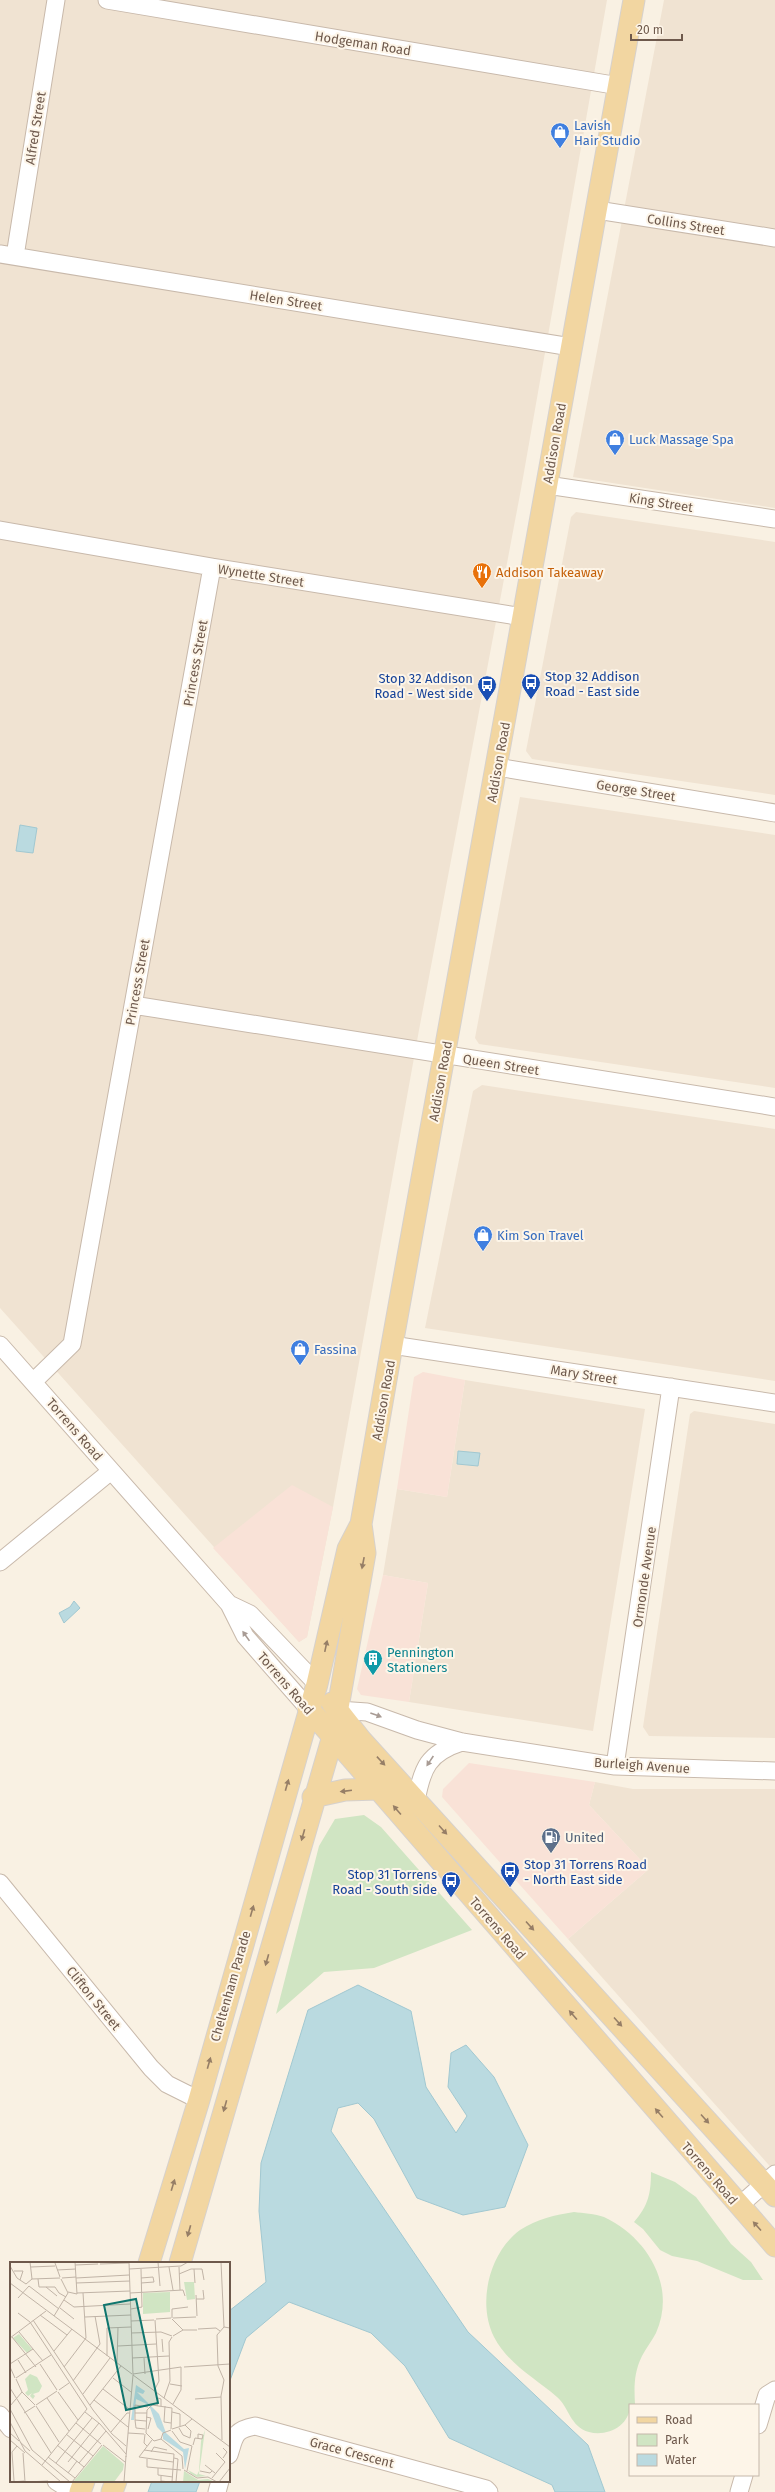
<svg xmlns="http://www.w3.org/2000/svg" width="775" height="2492" font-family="'Fira Sans',sans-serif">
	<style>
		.residential { fill: #f0e3d2 }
		.commercial { fill: #f9e2d7 }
		.green { fill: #d0e5c3 }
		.water { fill: #badae0; stroke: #a1c8d1 }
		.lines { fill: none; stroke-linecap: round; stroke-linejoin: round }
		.minor-casing { stroke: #c8b9ab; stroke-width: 19 }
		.major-casing { stroke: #d6d1cd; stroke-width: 23 }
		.minor { stroke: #fff; stroke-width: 17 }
		.major { stroke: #f2d6a1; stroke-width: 21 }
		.oneway { fill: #967e66 }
		.oneway2 { fill: #a89b94 }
		.labels { text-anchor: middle; stroke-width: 4; stroke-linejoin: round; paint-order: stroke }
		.street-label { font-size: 13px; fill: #6e594c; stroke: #fdf5e8 }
		.shop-label { font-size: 13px; fill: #366cbe; stroke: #fdf5e8; text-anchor: start }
		.food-label { font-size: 13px; fill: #c56008; stroke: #fdf5e8; text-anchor: start }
		.transit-label { font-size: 13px; fill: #164399; stroke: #fdf5e8; text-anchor: start }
		.culture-label { font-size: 13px; fill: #0d838f; stroke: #fdf5e8; text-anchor: start }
		.service-label { font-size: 13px; fill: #4e5e75; stroke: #fdf5e8; text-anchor: start }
		.inset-road { fill: none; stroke: #c1b4a7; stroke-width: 1 }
		.view { fill: #0f766e; fill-opacity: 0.15; stroke: #0f766e; stroke-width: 2 }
		.inset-edge { fill: none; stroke: #6e594c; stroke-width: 2 }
	</style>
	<rect width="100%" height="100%" fill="#f9f1e3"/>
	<path class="residential" d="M0,0H607L521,489L419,1030L333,1507L307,1637L299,1642L0,1308Z
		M664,0H775V508L573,477Z
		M576,512L775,542V795L532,759L526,751L571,517Z
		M520,797L775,835V1088L479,1044L475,1038Z
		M482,1085L775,1129V1381L425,1328L473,1091Z
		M465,1380L645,1409L593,1731L409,1702L428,1583L383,1575L397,1489L447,1497Z
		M694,1411L775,1424V1738L649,1736L643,1727L690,1414Z
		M595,1782L633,1789H775V2172L568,1939L649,1869L589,1805Z"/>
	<path class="commercial" d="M423,1372L465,1380L447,1497L397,1489L414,1377Z
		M292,1485L333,1507L307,1637L299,1642L213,1548Z
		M383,1575L428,1583L409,1702L361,1695L357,1689Z
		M469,1763L595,1782L589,1805L649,1869L568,1939L442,1797L443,1789Z"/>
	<path class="green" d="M364,1815L381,1827L472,1930L374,1968L324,1972L276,2014L319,1846L335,1819Z
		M651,2172L675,2182L696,2197L731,2244L751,2262L763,2280H743L697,2261L672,2256L660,2250L643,2229L634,2222C648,2206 651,2194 651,2172Z
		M574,2212C583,2213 595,2214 604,2217C647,2237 677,2286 656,2333C652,2341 646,2348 642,2356C634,2372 634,2387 635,2404L630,2405C630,2426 607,2437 589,2432C570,2427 569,2407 557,2397C535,2378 508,2364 494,2337C477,2303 489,2253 520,2230C537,2219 555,2215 574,2212Z"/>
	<path class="water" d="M20,825L37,828L33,853L16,851Z
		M458,1451L480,1453L478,1466L457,1464Z
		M74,1601L80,1608L64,1623L59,1613L70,1607Z
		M358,1985L411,2011L426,2087L456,2133L467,2116L448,2087L451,2053L466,2045L494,2077L528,2145L505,2207L463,2215L417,2198L374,2119L358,2103L338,2108L331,2131L468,2332L588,2445L605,2492H555L552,2485L449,2438L405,2366L371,2333L289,2302L246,2338L229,2383V2311L266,2282L259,2211L261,2163L308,2010Z
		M152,2481H200L196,2492H148Z"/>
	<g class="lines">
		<defs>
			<path id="minor" d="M107,0L619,86
				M597,210L775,238
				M0,254L571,347
				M15,256L56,0
				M547,485L775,519
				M0,530L212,567L523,617
				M497,767L775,813
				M133,1005L775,1107
				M0,1345L229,1604L245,1636L308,1708
				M392,1345L775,1403
				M33,1382L72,1344L212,567
				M0,1562L111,1471
				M229,1604L250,1614L317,1684
				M338,1710L367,1712L417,1730L462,1742L615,1766L775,1771
				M615,1766L671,1387
				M416,1801C422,1768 428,1753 462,1742
				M0,1883L151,2068L167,2084L199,2100
				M739,2206L775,2174
				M0,2415L11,2429
				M758,2425L767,2395L775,2390
				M229,2455C235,2436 234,2430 255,2426L486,2489L489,2492
				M56,2481L73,2492
				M217,2492L220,2481
				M739,2492L744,2475"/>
			<path id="major" d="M332,1703L361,1740L775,2196
				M308,1708L775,2246
				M313,1797L345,1790L379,1789
				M149,2263L199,2100L317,1684L348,1549L361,1524
				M180,2263L333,1736L365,1553L361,1524L392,1345L634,0
				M80,2492L84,2481
				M112,2492L116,2481"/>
		</defs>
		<use href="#minor" class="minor-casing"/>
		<use href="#major" class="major-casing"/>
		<use href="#minor" class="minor"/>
		<use href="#major" class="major"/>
	</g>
	<defs><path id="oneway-solid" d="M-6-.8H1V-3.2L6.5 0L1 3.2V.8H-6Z"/></defs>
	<g class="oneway">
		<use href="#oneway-solid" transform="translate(363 1563) rotate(101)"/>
		<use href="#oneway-solid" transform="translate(326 1646) rotate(-78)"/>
		<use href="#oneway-solid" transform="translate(381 1761) rotate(47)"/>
		<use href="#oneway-solid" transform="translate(287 1785) rotate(-74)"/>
		<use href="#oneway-solid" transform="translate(346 1791) rotate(173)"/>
		<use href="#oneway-solid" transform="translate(397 1810) rotate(-131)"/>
		<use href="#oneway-solid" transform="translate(443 1830) rotate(48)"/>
		<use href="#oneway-solid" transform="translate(303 1835) rotate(106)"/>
		<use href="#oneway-solid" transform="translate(252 1911) rotate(-74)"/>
		<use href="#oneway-solid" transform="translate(530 1926) rotate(48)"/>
		<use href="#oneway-solid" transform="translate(267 1960) rotate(106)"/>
		<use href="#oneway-solid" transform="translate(573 2015) rotate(-131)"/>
		<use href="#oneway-solid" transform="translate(618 2022) rotate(48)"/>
		<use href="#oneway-solid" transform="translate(209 2063) rotate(-74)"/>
		<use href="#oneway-solid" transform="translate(225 2106) rotate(106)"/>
		<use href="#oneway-solid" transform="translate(659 2113) rotate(-131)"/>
		<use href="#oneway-solid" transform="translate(705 2119) rotate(48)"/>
		<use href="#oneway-solid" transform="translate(173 2185) rotate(-73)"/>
		<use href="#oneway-solid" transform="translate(757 2226) rotate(-132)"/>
		<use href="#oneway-solid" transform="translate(189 2231) rotate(106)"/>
	</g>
	<g class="oneway2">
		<use href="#oneway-solid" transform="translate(246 1636) rotate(-125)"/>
		<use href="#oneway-solid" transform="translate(376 1715) rotate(20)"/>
		<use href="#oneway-solid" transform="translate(430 1761) rotate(124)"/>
	</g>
	<defs>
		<symbol id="shop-pin" viewBox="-11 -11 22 30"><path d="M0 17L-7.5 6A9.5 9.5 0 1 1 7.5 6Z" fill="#3f7fe0" stroke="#fdf5e8"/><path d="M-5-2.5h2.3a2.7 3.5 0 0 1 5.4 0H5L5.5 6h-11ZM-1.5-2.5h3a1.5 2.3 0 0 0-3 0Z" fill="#fff"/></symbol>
		<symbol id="restaurant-pin" viewBox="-11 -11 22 30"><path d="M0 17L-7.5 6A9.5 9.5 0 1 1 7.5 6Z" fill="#e8710a" stroke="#fdf5e8"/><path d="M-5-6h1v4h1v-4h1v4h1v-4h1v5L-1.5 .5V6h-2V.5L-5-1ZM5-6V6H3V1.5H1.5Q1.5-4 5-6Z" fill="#fff"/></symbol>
		<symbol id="bus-pin" viewBox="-11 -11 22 30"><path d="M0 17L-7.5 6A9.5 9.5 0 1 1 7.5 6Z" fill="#1a4fb4" stroke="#fdf5e8"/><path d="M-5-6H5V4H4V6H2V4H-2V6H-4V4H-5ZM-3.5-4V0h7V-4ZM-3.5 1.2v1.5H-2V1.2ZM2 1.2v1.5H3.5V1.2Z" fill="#fff"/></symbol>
		<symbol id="building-pin" viewBox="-11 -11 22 30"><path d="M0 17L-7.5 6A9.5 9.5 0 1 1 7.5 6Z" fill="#0f9aa8" stroke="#fdf5e8"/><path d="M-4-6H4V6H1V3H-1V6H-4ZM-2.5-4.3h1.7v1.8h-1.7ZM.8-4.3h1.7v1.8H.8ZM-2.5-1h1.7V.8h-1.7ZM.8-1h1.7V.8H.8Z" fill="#fff"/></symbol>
		<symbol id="fuel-pin" viewBox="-11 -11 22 30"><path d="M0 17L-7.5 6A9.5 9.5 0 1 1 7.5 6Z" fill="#5c6f8a" stroke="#fdf5e8"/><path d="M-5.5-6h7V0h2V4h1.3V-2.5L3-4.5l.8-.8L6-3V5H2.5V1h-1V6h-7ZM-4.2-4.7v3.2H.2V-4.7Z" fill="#fff"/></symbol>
	</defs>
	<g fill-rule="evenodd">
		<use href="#shop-pin" x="549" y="121" width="22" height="30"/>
		<use href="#shop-pin" x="604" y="428" width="22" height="30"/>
		<use href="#restaurant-pin" x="471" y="561" width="22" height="30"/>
		<use href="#bus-pin" x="520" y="672" width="22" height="30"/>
		<use href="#bus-pin" x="476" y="674" width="22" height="30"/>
		<use href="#shop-pin" x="472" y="1224" width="22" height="30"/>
		<use href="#shop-pin" x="289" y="1338" width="22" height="30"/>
		<use href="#building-pin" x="362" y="1648" width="22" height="30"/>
		<use href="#fuel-pin" x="540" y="1826" width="22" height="30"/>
		<use href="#bus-pin" x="499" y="1860" width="22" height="30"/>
		<use href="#bus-pin" x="440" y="1870" width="22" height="30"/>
	</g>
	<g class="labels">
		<g class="street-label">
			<text transform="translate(363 43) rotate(9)" y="5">Hodgeman Road</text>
			<text transform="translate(35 128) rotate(-81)" y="5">Alfred Street</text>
			<text transform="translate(686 224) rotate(9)" y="5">Collins Street</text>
			<text transform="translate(286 300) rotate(9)" y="5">Helen Street</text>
			<text transform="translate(554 443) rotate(-80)" y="5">Addison Road</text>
			<text transform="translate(661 502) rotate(9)" y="5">King Street</text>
			<text transform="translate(261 575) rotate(9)" y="5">Wynette Street</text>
			<text transform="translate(195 663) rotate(-80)" y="5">Princess Street</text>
			<text transform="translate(498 762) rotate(-80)" y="5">Addison Road</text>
			<text transform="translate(636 790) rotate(9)" y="5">George Street</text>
			<text transform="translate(137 982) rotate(-80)" y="5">Princess Street</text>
			<text transform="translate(501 1064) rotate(9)" y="5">Queen Street</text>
			<text transform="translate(440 1081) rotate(-80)" y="5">Addison Road</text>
			<text transform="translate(584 1374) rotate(9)" y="5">Mary Street</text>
			<text transform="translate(383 1400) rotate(-80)" y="5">Addison Road</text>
			<text transform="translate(75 1429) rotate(49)" y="5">Torrens Road</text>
			<text transform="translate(644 1577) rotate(-82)" y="5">Ormonde Avenue</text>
			<text transform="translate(286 1683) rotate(49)" y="5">Torrens Road</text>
			<text transform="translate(642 1765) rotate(4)" y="5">Burleigh Avenue</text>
			<text transform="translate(498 1928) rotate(49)" y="5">Torrens Road</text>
			<text transform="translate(230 1986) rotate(-74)" y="5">Cheltenham Parade</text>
			<text transform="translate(94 1998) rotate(51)" y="5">Clifton Street</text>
			<text transform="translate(710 2173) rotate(49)" y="5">Torrens Road</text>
			<text transform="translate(352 2452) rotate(15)" y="5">Grace Crescent</text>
		</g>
		<g class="shop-label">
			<text x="574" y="130">Lavish<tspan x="574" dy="15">Hair Studio</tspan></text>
			<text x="629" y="444">Luck Massage Spa</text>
			<text x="497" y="1240">Kim Son Travel</text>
			<text x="314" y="1354">Fassina</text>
		</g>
		<g class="food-label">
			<text x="496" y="577">Addison Takeaway</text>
		</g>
		<g class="transit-label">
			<text x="545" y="681">Stop 32 Addison<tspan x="545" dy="15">Road - East side</tspan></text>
			<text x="473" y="683" text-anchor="end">Stop 32 Addison<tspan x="473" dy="15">Road - West side</tspan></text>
			<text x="524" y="1869">Stop 31 Torrens Road<tspan x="524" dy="15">- North East side</tspan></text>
			<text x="437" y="1879" text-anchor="end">Stop 31 Torrens<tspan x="437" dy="15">Road - South side</tspan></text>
		</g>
		<g class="culture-label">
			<text x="387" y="1657">Pennington<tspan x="387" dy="15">Stationers</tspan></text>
		</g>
		<g class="service-label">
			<text x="565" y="1842">United</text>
		</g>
	</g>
	<g transform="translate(10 2262)">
		<rect width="220" height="220" fill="#f9f1e3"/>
		<path d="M174,20H184L185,37L177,38ZM160,30V50L133,52V31ZM9,72L22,87L17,91L3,76ZM20,112L27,115L32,124L29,130L23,132L25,134L23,137L20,134L22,131L18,134L15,131L18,128L15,117ZM195,168L189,212L196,214L187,215L181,212L178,208L187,213L189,209L191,179ZM93,184L114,202L113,208L104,220H63ZM174,209L188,218L198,217L205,220H173Z" fill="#d0e5c3"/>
		<path d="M126,123L135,129L133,132L127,130L149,152L156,171L174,187L179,186L175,207L173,190L153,177V171L147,165L139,143L126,137L124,158H121Z" fill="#badae0"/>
		<path class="inset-road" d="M20,0L22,17M148,0L150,24M211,0L214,65M45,1L50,15M90,2L119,1M65,3L88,2M0,4L7,16L16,22L22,17M21,5L45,4M159,5L163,28M169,5L170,28M119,7L171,4L178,0M184,7L185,21M47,8L66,7M4,9H13L10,18M169,12L181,7H192L194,18M52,16L66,15M66,16L119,13M131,16L143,15L144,20L131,21M22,17L50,16M28,17L29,25H45L49,31L56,35M0,21L122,112M66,21L120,19M36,25L47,34M58,30L67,32L65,0M67,31L120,29M120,31L173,28L175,34M186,33L187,54M8,36L19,24L49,47M186,37H194L193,28M54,38L64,45L120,42M50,46L64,57M121,47L132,45L131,7M8,51L20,60L77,147L32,203M30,53L57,73M44,54L58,31L51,17M75,55L121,53M162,56V47L178,45M163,56L186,55M146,57L161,56M162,57L173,68M23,58L83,148L102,172L116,184M121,59L144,58M188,67L206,66L210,69M9,70L33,99M121,71L151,70L162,74M163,74L173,68H187M2,75L26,105M0,76L36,49M152,77L153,90M108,84L146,82M44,89L62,67M97,94V66L121,65M122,96L159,94M134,96L135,112M8,98L16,111M107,101L108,65M0,102L23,87M30,102L47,128M0,105L5,116M54,105L76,76L73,31M174,105L220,102M123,112L171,105V128L163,142M123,113L220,185M6,116L41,93M103,116L121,130M6,117L12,130L25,143M63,119L90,82L85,54M160,122L172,124M0,126L41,191M93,127L119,147M49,128L59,121M144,129L149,119L145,58M48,130L68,158M73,132L100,96M37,136L59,169M154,136L160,119L159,80L162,75M185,137L211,135M84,138L118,165M26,143L47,129M80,143L111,104M0,144L12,130M26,144L49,180M147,144L148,136L151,137V144M155,144L154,160L161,161M0,147L22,188L60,220M75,150L90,162L116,192M162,150L170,152V164M14,151L25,144M125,151V158L136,159M137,151H125V143L138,145M136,155L141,156L138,167M125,158L126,166L135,167M0,160L15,189L51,220M66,161L91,182M169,166L173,173L180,176L181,169L175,163M162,167L175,163L182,157M162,169L170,180L182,184L177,209M101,170L117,151H120M0,171L9,179M118,171L134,172M136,171L137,148L142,143L162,146L161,167M136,171L144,179L151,177M56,172L83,194M135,172L134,181L137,184M151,177L172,194L173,207M151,177L153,171L161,168M0,178L15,191M142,178L129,195L163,200M212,178L211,134L214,118L208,104L207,73L214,65L220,66M10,180L20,189M47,183L74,205M93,183L115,200M183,183L185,176L192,177L193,173L188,172V176M213,186L217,190L213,196M134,188L164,192L162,220M141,190L144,185L157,188M13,191L15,220M206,191L215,200M38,195L65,216M116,195L123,113L119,0M164,196L168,197L166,220M137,197V205L171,208M58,200L89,161M46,201L82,156M69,201L96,169M195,203L205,211M148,206V213L163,215M174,208L187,216L198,215L207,220M190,209L200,211L202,209M58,211L67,199M151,214V219L160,220M202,216L215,200M4,219L2,190L7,184M2,220L14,219M16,220L38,219M62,220L92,183M114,220L116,194M209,220L220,206"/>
		<path class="view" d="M126,37L148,141L116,148L94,43Z"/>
		<rect width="220" height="220" class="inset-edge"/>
	</g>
	<rect x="629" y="2404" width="130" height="72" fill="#fdf5e8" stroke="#c4b7aa"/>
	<rect x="637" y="2417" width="20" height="6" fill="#f2d6a1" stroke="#c4b7aa"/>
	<text x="665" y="2424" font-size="12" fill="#6e594c">Road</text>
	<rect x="637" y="2434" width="20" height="12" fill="#d0e5c3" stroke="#c4b7aa"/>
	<text x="665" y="2444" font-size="12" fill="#6e594c">Park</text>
	<rect x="637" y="2454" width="20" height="12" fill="#badae0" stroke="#c4b7aa"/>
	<text x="665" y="2464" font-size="12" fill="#6e594c">Water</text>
	<path d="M631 34v6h51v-6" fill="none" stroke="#6e594c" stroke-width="2"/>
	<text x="637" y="34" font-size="12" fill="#6e594c" stroke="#fdf5e8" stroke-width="3" paint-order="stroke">20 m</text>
</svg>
